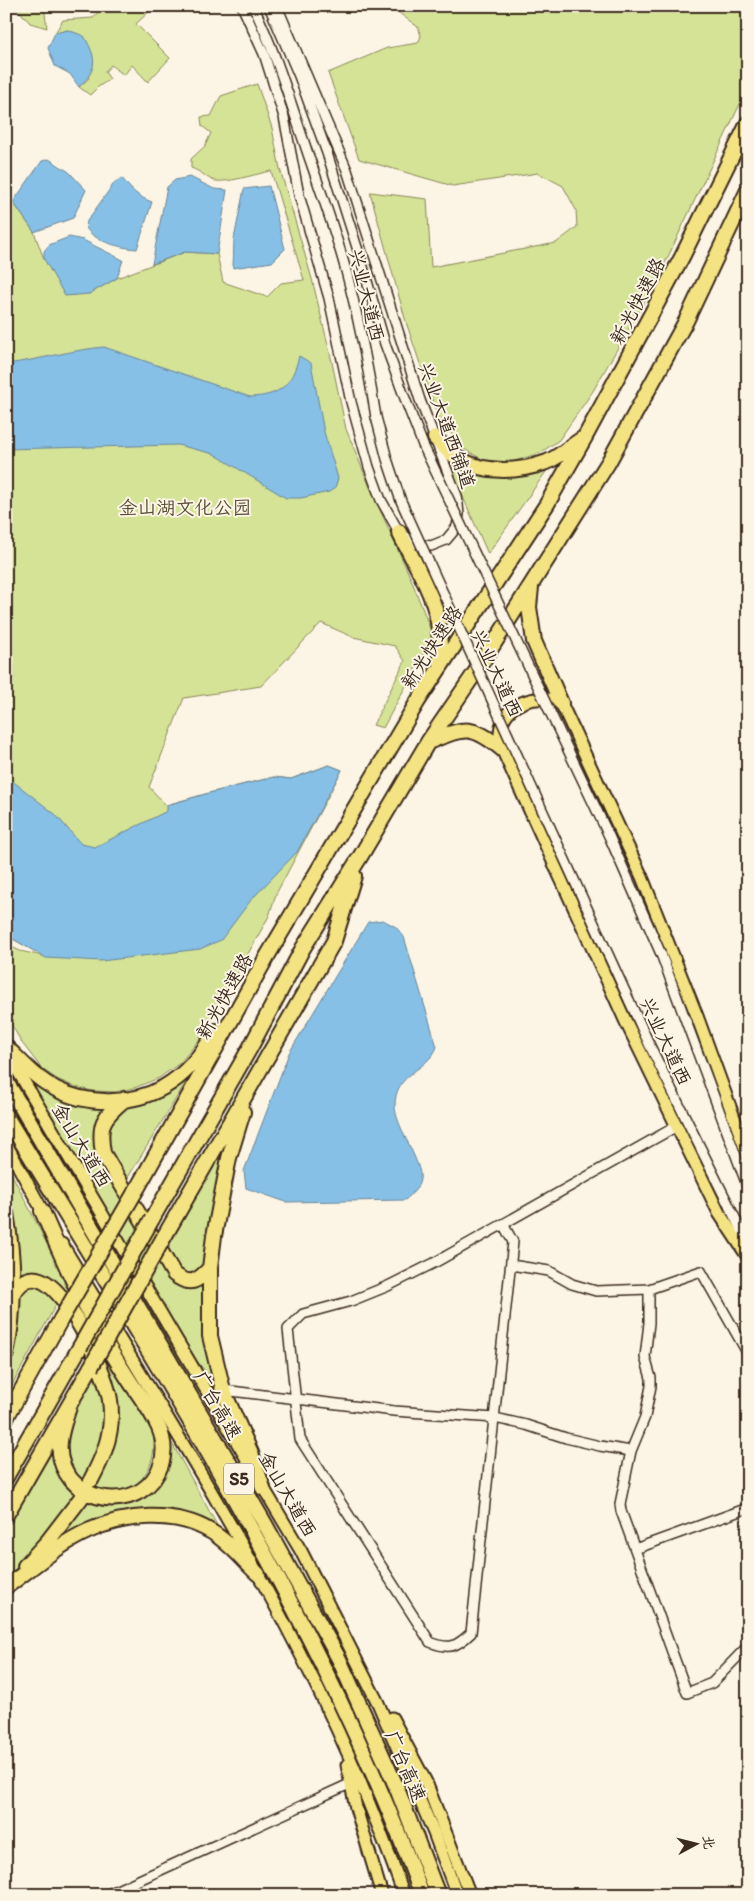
<svg xmlns="http://www.w3.org/2000/svg" width="754" height="1901" font-family="Itim,'LXGW WenKai TC',sans-serif">
	<style>
		.green { fill: #d5e396; stroke: #88865a }
		.water { fill: #87c0e6; stroke: #698496 }
		.lines { fill: none; stroke-linecap: round; stroke-linejoin: round }
		.minor-casing { stroke: #3b2a1e; stroke-width: 12 }
		.major-casing { stroke: #3b2a1e; stroke-width: 15 }
		.highway-casing { stroke: #3b2a1e; stroke-width: 18 }
		.minor { stroke: #fcf5e5; stroke-width: 9 }
		.major { stroke: #f4e382; stroke-width: 11 }
		.highway { stroke: #f4e382; stroke-width: 14 }
		.minor-bridge-casing { stroke: #3b2a1e; stroke-width: 12; stroke-linecap: butt }
		.highway-bridge-casing { stroke: #3b2a1e; stroke-width: 18; stroke-linecap: butt }
		.minor-bridge { stroke: #fcf5e5; stroke-width: 9 }
		.highway-bridge { stroke: #f4e382; stroke-width: 14 }
		.labels { text-anchor: middle; stroke-width: 4; stroke-linejoin: round; paint-order: stroke }
		.shield { fill: #fcf5e5; stroke: #75675a; stroke-width: 1 }
		.shield-label { font-size: 18px; font-weight: bold; fill: #3b2a1e }
		.street-label { font-size: 19px; fill: #3b2a1e; stroke: #fcf5e5 }
		.park-label { font-size: 19px; fill: #5a4f36; stroke: #fcf5e5 }
	</style>
	<rect width="100%" height="100%" fill="#fcf5e5"/>
	<filter id="ink" filterUnits="userSpaceOnUse"><feTurbulence type="fractalNoise" baseFrequency=".02" numOctaves="2"/><feDisplacementMap in="SourceGraphic" scale="10" xChannelSelector="R" yChannelSelector="G"/><feConvolveMatrix kernelMatrix="1 2 1 2 8 2 1 2 1" color-interpolation-filters="sRGB"/></filter>
	<g filter="url(#ink)">
		<path class="green" d="M15,6H44L47,28L30,23Z
			M95,6H117L119,8L120,6H155L136,24L170,58L148,82L132,65L124,75L111,65L105,72L110,79L98,87L90,95L79,87L89,78L68,30L55,33L63,20L93,18L98,12Z
			M394,6H748V87L659,276L593,391L559,440L540,453L512,462H487L464,449L438,417L406,322L370,192L427,199L431,267L556,243L577,227L576,210L563,186L538,173L453,186L359,159L328,73L387,48L418,43L421,36L418,27L395,10Z
			M257,84L272,128L280,169L312,279L330,353L346,429L369,485L411,579L433,636L383,728L373,725L405,661L395,646L353,637L321,623L261,686L184,698L149,787L166,805L209,793L274,777L291,779L329,765L342,770L276,894L269,916L203,1035L180,1063L159,1078L134,1088L115,1092L93,1091L75,1087L57,1079L42,1069L22,1043L6,1015V944L20,951L43,956L6,935V206L13,202L34,232L44,259L89,294L117,278L185,252L217,254L223,282L267,297L281,283L304,280L271,171C259,173 223,185 212,180C204,176 202,172 191,168V159L205,146L211,133L202,126L201,117L211,116L221,96Z
			M445,456L467,470L490,475L513,477L550,466L488,554Z
			M28,1075L111,1105L97,1131L175,1281L203,1282V1316L205,1338L213,1380L195,1359Z
			M186,1075L189,1077L124,1184L109,1157L105,1128L112,1114L128,1103Z
			M231,1136L205,1264L194,1277L179,1273L165,1252Z
			M6,1163C40,1228 70,1293 106,1356C120,1380 148,1407 153,1434C158,1459 144,1489 117,1492C109,1493 99,1490 91,1489L116,1412L58,1285C43,1271 34,1270 16,1280L9,1213L6,1199Z
			M26,1285L44,1287L58,1301L6,1396V1375L15,1331L16,1298Z
			M96,1375L100,1380L107,1419L94,1468L83,1485C46,1447 73,1412 96,1375Z
			M163,1427L218,1527L216,1529L161,1511L53,1543L88,1501L98,1503L120,1501L157,1469Z
			M56,1445L79,1493L51,1532L6,1579V1531Z"/>
		<path class="water" d="M68,30L84,36C97,58 98,69 79,87L70,74L55,66L48,48L55,33Z
			M49,159L69,172L86,190L73,218L34,232L13,202L42,161Z
			M190,177L214,189L227,190L217,254L185,252L152,264L167,187L175,180Z
			M122,178C131,190 138,197 152,202L137,249C122,248 95,242 86,228L87,221L115,182Z
			M269,186L285,249L272,262L233,268L234,239L244,189Z
			M69,237L83,240L123,260L117,278L89,294L65,296L44,259V251L49,245Z
			M104,347L250,397C280,396 292,385 299,356L311,363L324,432L338,478L335,488L329,492L301,498H286L214,454L178,445L6,449V364C39,360 71,350 104,347Z
			M6,653C20,667 11,683 6,699Z
			M329,765L342,770L297,852L251,900L221,940L200,949L101,961L46,958L6,935V776L55,814L81,844L95,847L167,811V805L209,793L274,777L291,779Z
			M383,920L396,927L404,937L437,1047C427,1072 394,1072 395,1107C396,1127 423,1164 420,1179C419,1188 412,1194 405,1200L286,1202L246,1188L244,1171L289,1053L368,922Z"/>
		<g class="lines">
			<defs>
				<path id="minor" d="M242,6L264,54L284,117L299,195L329,298L351,402L369,467L381,500L399,532L417,544L431,546L446,540L457,527L459,514L457,496L420,400L347,170L277,6
					M253,6C275,50 289,98 305,145C319,187 335,229 346,271C359,319 368,368 376,417
					M269,6L299,76L327,153L361,260L385,344L407,404
					M661,954L748,1188
					M629,1000L651,1048L748,1244
					M503,1224L513,1242L471,1633C456,1647 450,1650 430,1642L300,1439L288,1329L303,1314L351,1301L388,1286L434,1263L677,1126
					M511,1265L549,1271L572,1284L596,1291L649,1289V1323L645,1357L651,1378V1386L645,1417L631,1451L620,1504L621,1511L687,1693L712,1683L748,1646
					M649,1289L701,1271L748,1354
					M223,1390L394,1411L495,1418L526,1425L566,1438L600,1446L631,1451
					M635,1549L748,1508
					M106,1895L356,1781"/>
				<path id="major" d="M6,1051L251,1466
					M6,1144L46,1217
					M748,1156L697,1016L642,877L561,703C537,692 502,703 500,733C500,738 501,744 502,749L625,1020L719,1213L748,1257
					M62,1244C148,1387 239,1529 313,1679C348,1749 378,1822 404,1895
					M260,1482L301,1551L378,1703L434,1833L457,1895
					M392,1718L426,1782L470,1895
					M347,1765L356,1808L382,1895"/>
				<path id="highway" d="M435,438C443,445 451,455 461,460C487,474 519,472 547,462C559,457 571,446 582,439
					M399,532C412,559 431,588 437,617C441,634 440,650 440,667
					M531,587L529,607L534,641L561,703
					M428,742C464,728 470,723 502,749
					M6,1047C22,1062 36,1079 56,1089C88,1106 132,1105 164,1087C185,1075 203,1053 216,1031
					M6,1081L265,1524L339,1659L396,1786L438,1895
					M125,1099C103,1117 98,1124 103,1153L174,1274C190,1287 198,1281 210,1268
					M243,1112L229,1158L214,1236L210,1268V1336L223,1390L251,1453L263,1488
					M6,1116C158,1368 320,1617 422,1895
					M138,1187L265,960L418,701L547,504L585,437L682,257L748,123
					M42,1211C60,1252 77,1292 99,1331C109,1349 120,1366 131,1383C141,1398 152,1412 159,1428C164,1440 165,1453 161,1465C145,1511 80,1508 63,1466C55,1446 63,1426 69,1407
					M6,1213C14,1260 16,1308 6,1354
					M152,1219L250,1048L303,948L360,857L428,742L481,664L608,463L686,321L748,190
					M164,1237L334,941L354,876
					M12,1296C45,1232 101,1363 107,1388C110,1396 111,1406 111,1415C111,1439 102,1459 91,1480
					M6,1418L61,1319
					M6,1477L80,1347
					M6,1515L91,1367
					M25,1566L48,1541L81,1498
					M6,1587C32,1568 59,1544 88,1531C125,1514 175,1510 210,1531C228,1541 243,1560 258,1574"/>
			</defs>
			<use href="#minor" class="minor-casing"/>
			<use href="#major" class="major-casing"/>
			<use href="#highway" class="highway-casing"/>
			<use href="#minor" class="minor"/>
			<use href="#major" class="major"/>
			<use href="#highway" class="highway"/>
			<defs>
				<path id="minor-bridge" d="M407,404L423,445L609,836L661,954
					M376,417L387,459L401,501L629,1000"/>
				<path id="highway-bridge" d="M61,1319L138,1187
					M80,1347L152,1219
					M91,1367L164,1237"/>
			</defs>
			<use href="#minor-bridge" class="minor-bridge-casing"/>
			<use href="#highway-bridge" class="highway-bridge-casing"/>
			<use href="#minor-bridge" class="minor-bridge"/>
			<use href="#highway-bridge" class="highway-bridge"/>
		</g>
	</g>
	<g class="labels">
		<rect class="shield" x="224" y="1463.5" width="30" height="31" rx="4"/>
		<g class="shield-label">
			<text x="239" y="1485">S5</text>
		</g>
		<g class="street-label">
			<text transform="translate(367 295) rotate(76)" y="7">兴业大道西</text>
			<text transform="translate(637 301) rotate(-62)" y="7">新光快速路</text>
			<text transform="translate(447 425) rotate(70)" y="7">兴业大道西铺道</text>
			<text transform="translate(431 647) rotate(-57)" y="7">新光快速路</text>
			<text transform="translate(497 673) rotate(65)" y="7">兴业大道西</text>
			<text transform="translate(224 996) rotate(-61)" y="7">新光快速路</text>
			<text transform="translate(666 1041) rotate(65)" y="7">兴业大道西</text>
			<text transform="translate(82 1145) rotate(59)" y="7">金山大道西</text>
			<text transform="translate(218 1405) rotate(60)" y="7">广台高速</text>
			<text transform="translate(288 1494) rotate(60)" y="7">金山大道西</text>
			<text transform="translate(406 1766) rotate(67)" y="7">广台高速</text>
		</g>
		<g class="park-label">
			<text x="185" y="514">金山湖文化公园</text>
		</g>
	</g>
	<rect width="754" height="1901" fill="none" stroke="#fcf5e5" stroke-width="25"/>
	<rect x="12" y="12" width="729" height="1876" fill="none" stroke="#3b2a1e" stroke-width="2" filter="url(#ink)"/>
	<g transform="translate(696 1844) rotate(83)" stroke="#fcf5e5" stroke-width="4" paint-order="stroke">
	<path d="M0-4L9 19L0 12L-9 19Z" fill="#3b2a1e"/>
	<text y="-8" font-size="14" font-weight="bold" text-anchor="middle" fill="#3b2a1e">北</text>
	</g>
</svg>
